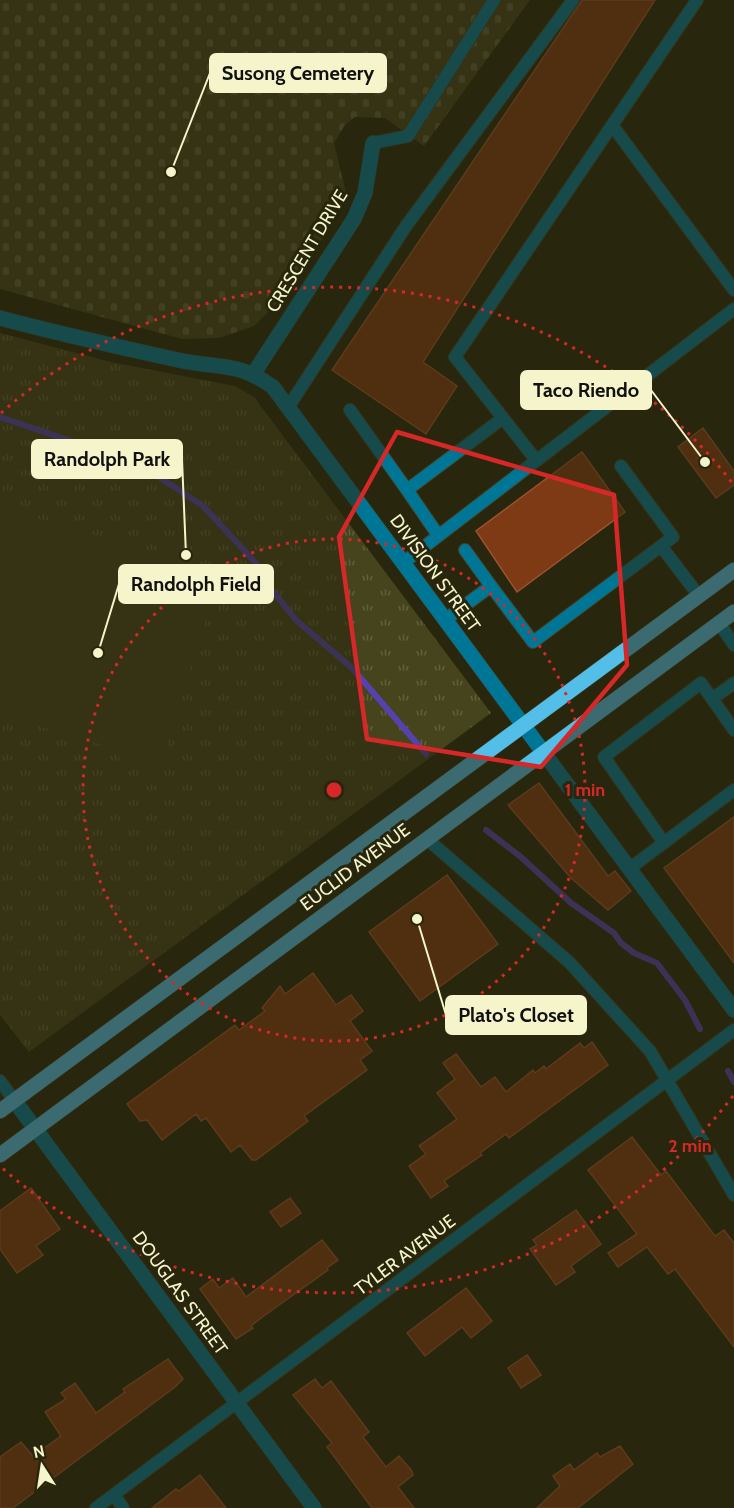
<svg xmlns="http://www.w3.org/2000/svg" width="734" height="1508" font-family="Cabin,sans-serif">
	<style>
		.cemetery { fill: url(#cemetery-stones) }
		.park { fill: url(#park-tufts) }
		.pitch { fill: #46441d }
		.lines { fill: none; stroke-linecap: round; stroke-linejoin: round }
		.stream { stroke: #5542ae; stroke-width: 6 }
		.building { fill: #7e3a14; stroke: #9b5430; stroke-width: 1.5 }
		.service-casing { stroke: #454327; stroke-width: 14 }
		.minor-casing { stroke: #454327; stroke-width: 16 }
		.primary-casing { stroke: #454327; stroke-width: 16 }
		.service { stroke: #007697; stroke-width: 12 }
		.minor { stroke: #007697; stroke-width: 15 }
		.primary { stroke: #53bfe8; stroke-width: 15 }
		.marked { fill: none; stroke: #d62828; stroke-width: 4.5; stroke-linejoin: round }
		.ring { fill: none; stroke: #d62828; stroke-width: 3; stroke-dasharray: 3 6 }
		.labels { text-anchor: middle; stroke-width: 6; stroke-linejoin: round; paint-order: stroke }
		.street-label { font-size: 18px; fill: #f5f4cb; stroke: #28260c }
		.centre { fill: #d62828; stroke: #28260c; stroke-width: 3 }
		.ring-label { font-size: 18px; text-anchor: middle; font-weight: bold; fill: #d62828; stroke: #28260c; stroke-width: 6; stroke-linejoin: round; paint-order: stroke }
		.leader { fill: none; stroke: #f5f4cb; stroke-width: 2 }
		.callout-dot { fill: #f5f4cb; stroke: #28260c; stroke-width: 2 }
		.callout { fill: #f5f4cb; stroke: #f5f4cb; stroke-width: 2 }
		.callout-label { font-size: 20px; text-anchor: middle; font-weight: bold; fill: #111 }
	</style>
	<defs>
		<pattern id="cemetery-stones" width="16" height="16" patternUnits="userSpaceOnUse" patternTransform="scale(1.5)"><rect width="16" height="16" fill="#46441d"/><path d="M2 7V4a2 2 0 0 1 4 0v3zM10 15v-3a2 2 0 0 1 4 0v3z" fill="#61603c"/></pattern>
		<pattern id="park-tufts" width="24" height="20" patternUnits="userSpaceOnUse" patternTransform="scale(1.5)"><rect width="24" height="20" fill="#46441d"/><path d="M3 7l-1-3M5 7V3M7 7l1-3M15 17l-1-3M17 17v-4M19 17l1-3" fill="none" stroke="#61603c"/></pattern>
	</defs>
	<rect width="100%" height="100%" fill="#28260c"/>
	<path class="cemetery" d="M0,0H530L424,146L385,118L355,117L345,125L334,143L347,197L294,286L254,326L219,338L182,339L0,289Z"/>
	<path class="park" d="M0,333L111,362L235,386L254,397L491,713L29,1052L0,1015Z"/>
	<path class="pitch" d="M0,508L199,564L215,590L163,758L142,768L119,761L121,750L0,715Z"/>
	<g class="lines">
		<path class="stream" d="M0,417L139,464L203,506L255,562L272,590L296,620L352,668L426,754
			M486,830L521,857L571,903L614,933L621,943L634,953L657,963L685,1000L700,1029
			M728,1071L734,1082"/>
	</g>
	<path class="building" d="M582,0H655L423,362L457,386L426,434L332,370Z
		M703,428L734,471V485L716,498L678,447Z
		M582,452L625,512L517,592L476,531Z
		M539,783L608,876L615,871L631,891L608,910L571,878L508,805Z
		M734,817V963L664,868Z
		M447,875L498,944L420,1001L369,932Z
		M313,973L336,1005L351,995L363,1011L350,1021L372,1051L360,1060L367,1070L304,1116L308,1121L256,1160H252L240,1145L231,1152L206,1118L201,1121L196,1114L162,1140L147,1120L140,1121L127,1104L235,1025L239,1030L265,1011L262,1008L280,986L285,994Z
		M592,1042L608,1065L509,1138L506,1134L480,1153L482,1155L444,1181L448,1186L431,1198L409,1166L426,1154L419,1146L457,1119L437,1093L455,1079L443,1063L456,1054L481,1087L495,1077L506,1092L533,1070L535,1073L544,1066L546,1069L580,1043L584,1048Z
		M632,1137L661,1175L666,1171L715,1236L724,1230L734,1243V1347L675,1269L668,1274L647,1247L618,1267L608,1253L637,1234L588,1170Z
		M31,1188L60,1229L36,1246L43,1255L17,1273L0,1249V1211Z
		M290,1198L301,1213L281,1227L270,1212Z
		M576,1210L601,1244L571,1266L575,1272L556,1285L530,1249L537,1245L533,1240Z
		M322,1240L338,1260L327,1268L328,1270L261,1318L251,1326L253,1328L236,1339L200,1289L213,1279L219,1288L233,1278L246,1297Z
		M466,1288L492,1321L471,1338L462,1327L425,1356L407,1333Z
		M527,1355L541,1375L521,1388L508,1368Z
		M168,1359L183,1379L175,1387L13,1508H0V1457L21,1442L33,1456L61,1436L45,1412L66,1399L61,1393L75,1383L96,1413L125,1392L123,1389Z
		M315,1379L322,1388L331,1381L369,1432L363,1437L386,1467L399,1456L412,1471L413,1475L398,1487L414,1508H372L327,1447L332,1443L293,1395Z
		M620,1446L633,1464L578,1508H537L560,1486L553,1476L570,1464L574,1470L597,1453L600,1457Z
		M200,1475L226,1508H152L176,1489L179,1491Z"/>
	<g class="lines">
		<defs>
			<path id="service" d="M612,125L734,290
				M373,143L408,136L494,0
				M289,406L406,226L573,0
				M350,410L407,490
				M536,460L455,357L697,0
				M438,535L407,490L503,418
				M661,546L699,596
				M465,550L491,586
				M403,563L734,309
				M445,620L491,586L533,642L673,537L621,466
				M719,623L734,645
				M712,699L734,683
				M427,839L569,962L650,1051L734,1195
				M664,843L604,757L701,683L734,730
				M629,869L734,790
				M0,1081L14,1100
				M114,1495L123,1508
				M96,1508L734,1030"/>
			<path id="minor" d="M0,318C59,334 119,347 178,360C219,369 237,361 273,387L734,1010
				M254,373L354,219L365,193L373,143
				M14,1100L314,1508"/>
			<path id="primary" d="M0,1111L734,570
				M0,1155L734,612"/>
		</defs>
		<use href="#service" class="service-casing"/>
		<use href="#minor" class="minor-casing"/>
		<use href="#primary" class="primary-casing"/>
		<use href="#service" class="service"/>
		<use href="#minor" class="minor"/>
		<use href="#primary" class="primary"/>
	</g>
	<path d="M0 0H734V1508H0ZM397,432L614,495L627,665L541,767L367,739L339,537Z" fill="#28260c" fill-opacity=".55" fill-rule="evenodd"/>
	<path class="marked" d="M397,432L614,495L627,665L541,767L367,739L339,537Z"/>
	<g class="ring">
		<circle cx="334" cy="790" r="251"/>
		<path d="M733 1096A503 503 0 0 1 1 1167M1 413A503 503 0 0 1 733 484"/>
	</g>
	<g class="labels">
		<g class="street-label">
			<text transform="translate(307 251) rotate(-59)" y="6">CRESCENT DRIVE</text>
			<text transform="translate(435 573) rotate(54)" y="6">DIVISION STREET</text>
			<text transform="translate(355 867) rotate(-37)" y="6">EUCLID AVENUE</text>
			<text transform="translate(405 1255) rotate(-37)" y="6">TYLER AVENUE</text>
			<text transform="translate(180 1293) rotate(54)" y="6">DOUGLAS STREET</text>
		</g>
	</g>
	<circle cx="334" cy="790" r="9" class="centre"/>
	<g class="ring-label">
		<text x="585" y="796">1 min</text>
		<text x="690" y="1152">2 min</text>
	</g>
	<path class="leader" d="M171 172L210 73M705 462L651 390M186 555L182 459M98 653L119 584M417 919L446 1015"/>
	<g class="callout-dot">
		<circle cx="171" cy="172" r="6"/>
		<circle cx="705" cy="462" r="6"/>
		<circle cx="186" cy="555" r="6"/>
		<circle cx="98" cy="653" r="6"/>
		<circle cx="417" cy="919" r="6"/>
	</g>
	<g class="callout">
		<rect x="210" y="54" width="176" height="38" rx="6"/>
		<rect x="521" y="371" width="130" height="38" rx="6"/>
		<rect x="32" y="440" width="150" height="38" rx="6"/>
		<rect x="119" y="565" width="154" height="38" rx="6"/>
		<rect x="446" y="996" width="140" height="38" rx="6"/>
	</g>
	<g class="callout-label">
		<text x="298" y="80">Susong Cemetery</text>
		<text x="586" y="397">Taco Riendo</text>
		<text x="107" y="466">Randolph Park</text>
		<text x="196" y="591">Randolph Field</text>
		<text x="516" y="1022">Plato's Closet</text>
	</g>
	<g transform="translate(42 1466) rotate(348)" stroke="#28260c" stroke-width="4.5" paint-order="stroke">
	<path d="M0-4.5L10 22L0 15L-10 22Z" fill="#f5f4cb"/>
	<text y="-9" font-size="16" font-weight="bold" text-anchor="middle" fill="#f5f4cb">N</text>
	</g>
</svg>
